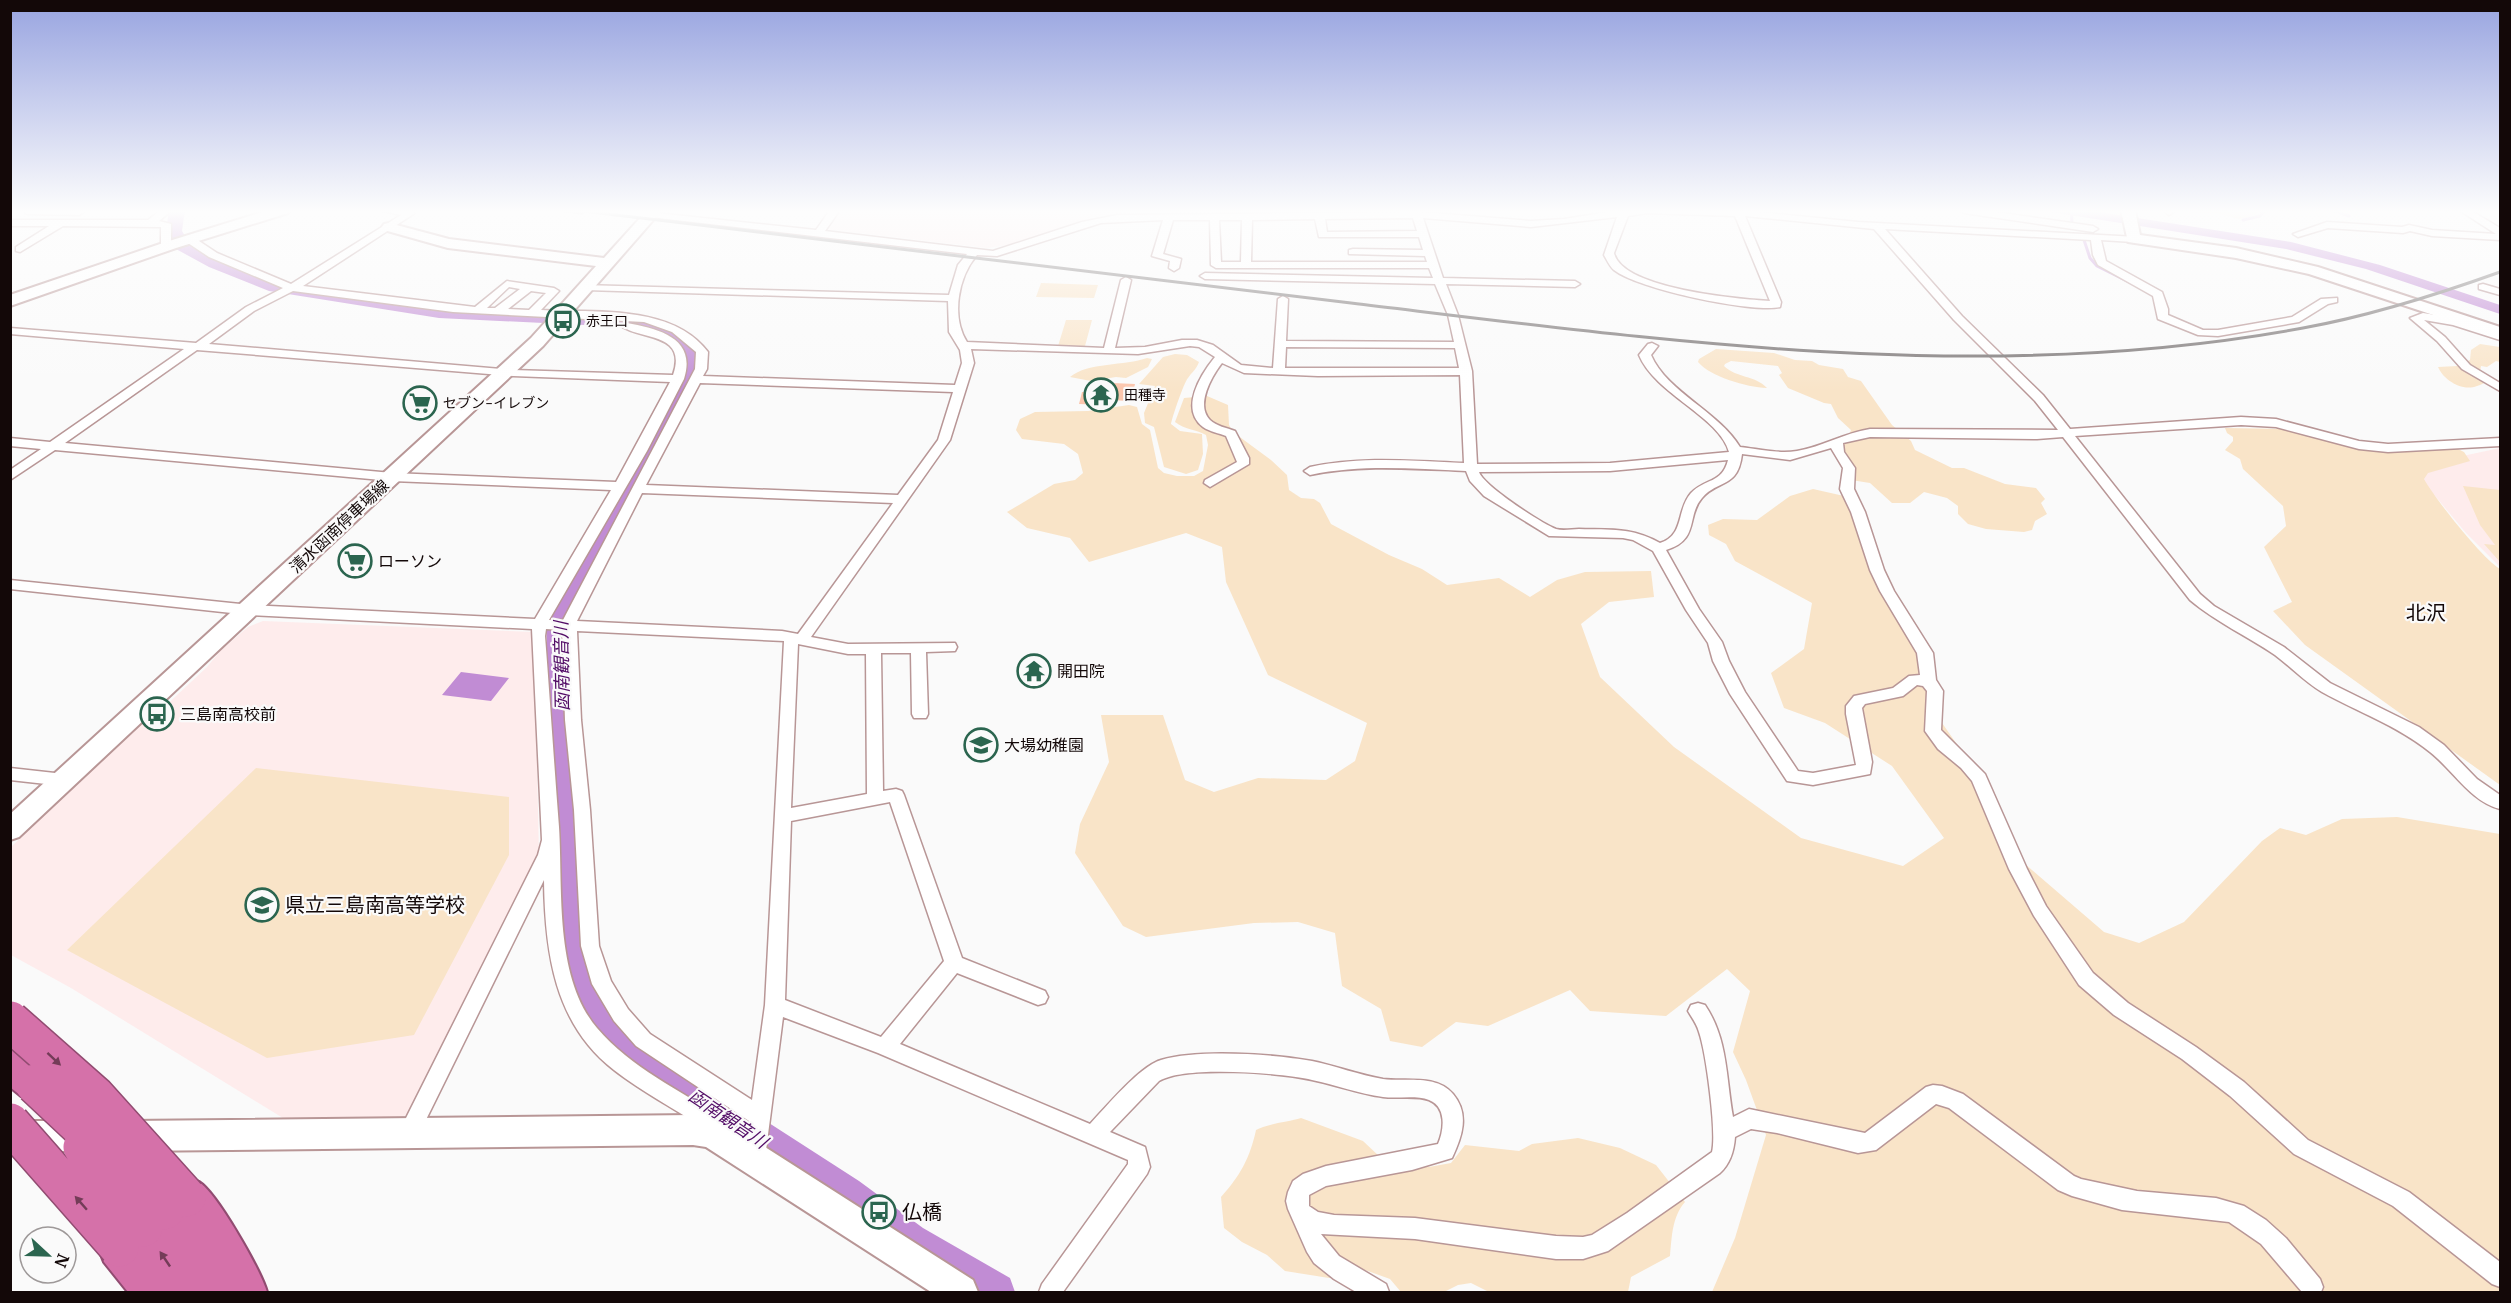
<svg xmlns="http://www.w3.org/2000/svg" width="2511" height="1303" font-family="Merriweather,'Noto Sans JP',serif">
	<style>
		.built { fill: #feecec }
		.green { fill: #f9e4c8 }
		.water { fill: #c18cd4 }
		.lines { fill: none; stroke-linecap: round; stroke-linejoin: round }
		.stream { stroke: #c18cd4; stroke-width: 3 }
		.river { fill: #c18cd4; fill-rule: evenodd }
		.building { fill: #fbc6ad }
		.street-casing { stroke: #b89696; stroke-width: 3 }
		.secondary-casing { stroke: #b89696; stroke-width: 4 }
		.highway-casing { stroke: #914c71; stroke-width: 4 }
		.street { fill: #fff; fill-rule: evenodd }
		.secondary { fill: #fff; fill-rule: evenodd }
		.highway { fill: #d571a9; fill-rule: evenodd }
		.rail { stroke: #7e7979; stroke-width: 3 }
		.highway-bridge-casing { stroke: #914c71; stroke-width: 42; stroke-linecap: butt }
		.highway-bridge { stroke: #d571a9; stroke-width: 39 }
		.oneway { fill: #743c58 }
		.labels { text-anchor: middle; stroke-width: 4.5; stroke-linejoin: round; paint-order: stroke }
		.far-poi-label { font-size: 14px; fill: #130808; stroke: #fafafa; text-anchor: start }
		.street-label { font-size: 16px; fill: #130808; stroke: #fafafa }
		.poi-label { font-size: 16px; fill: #130808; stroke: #fafafa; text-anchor: start }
		.water-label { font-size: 18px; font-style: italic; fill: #520c66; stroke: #fafafa }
		.quarter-label { font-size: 20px; fill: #130808; stroke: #fafafa }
		.near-poi-label { font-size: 20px; fill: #130808; stroke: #fafafa; text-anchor: start }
	</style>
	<rect width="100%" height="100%" fill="#fafafa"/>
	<path class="built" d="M838,210H1126L1125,213L1093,217L1008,245L987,248L825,229Z
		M2500,448V567L2466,533L2411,467Z
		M263,621L534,632L539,855L409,1112L402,1118L308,1119L305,1125L296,1126L71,988L11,955V847L137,727L160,711L207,667L221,650L248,627Z"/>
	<path class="green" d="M2179,210H2261L2262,211L2249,217L2239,219L2216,213H2194Z
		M1041,283L1098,285L1094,298L1036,297Z
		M1066,320H1092L1085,346H1058Z
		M2480,344L2500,347V362L2496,361L2487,367L2481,366L2480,372L2490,380C2485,382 2481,385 2477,386C2461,392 2443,379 2438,367L2457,366L2470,360L2471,350Z
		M1716,349L1774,353L1795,360L1812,361L1819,365L1843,369L1848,377L1861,381L1892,425L1911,441L1915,450L1952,468H1964L2005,484L2036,488L2045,499L2041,503L2047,514L2035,521L2032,530L2024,532L1986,529L1968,524L1958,514V506L1947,498L1924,492L1910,503H1892L1870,483L1851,480L1855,468L1840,443L1848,438L1851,430L1838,418L1831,404L1824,403L1788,388L1779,375L1782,373L1778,366L1731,361L1725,364L1724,366C1736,378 1755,375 1767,388C1746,387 1711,377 1698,362L1699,359Z
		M1175,354L1187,355L1199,362C1196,370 1192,372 1188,378C1184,382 1172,418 1171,424L1180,431L1202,434L1203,454L1198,470L1186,474L1164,467L1154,427L1145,423L1144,413L1155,386L1139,384L1163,357Z
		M1147,358L1152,359L1148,367L1126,378L1116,377L1091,381L1070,377C1088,362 1125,366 1147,358Z
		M1207,396L1228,405L1229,425L1233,432L1271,460L1287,475L1289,490L1301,498L1314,499L1320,503L1331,524L1389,555L1422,569L1447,585L1499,578L1530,597L1557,580L1585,572L1651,571L1654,597L1609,602L1581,624L1600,677L1674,747L1801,838L1903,866L1944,838L1892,766L1825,723L1784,708L1771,673L1804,649L1812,603L1735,561L1726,544L1709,535L1708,525L1723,519L1757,520L1790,496L1813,489L1844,496L1880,587L1913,644L1940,720L1997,802L2011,842L2025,864L2104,932L2139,943L2184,922L2262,841L2280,828L2306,835L2342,819L2397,817L2500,834V1292H1712L1735,1238L1766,1135L1746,1080L1733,1052L1750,991L1727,969L1666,1016L1590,1011L1570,990L1488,1026L1456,1022L1422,1047L1390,1041L1381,1009L1342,986L1335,933L1298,922L1254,923L1146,937L1123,926L1075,853L1080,824L1109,762L1101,715H1163L1185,780L1214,792L1258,778L1326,780L1355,761L1367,723L1268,675L1226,582L1222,547L1186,533L1089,562L1070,538L1027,528L1007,512L1054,484L1075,480L1083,473L1078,454L1064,444L1022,439L1016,430L1020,419L1035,412L1088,411L1129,405L1137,407L1142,424L1150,430L1158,468L1164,473L1177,476H1194L1203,471L1208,445L1206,435C1195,429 1185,430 1175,422L1184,398Z
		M2225,428L2286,429L2373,450L2412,452L2438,449H2458L2464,452L2470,461L2428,473L2424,479C2436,500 2481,557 2500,569V785L2305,645L2273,611L2292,602L2264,547L2286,526L2283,506L2243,469L2240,459L2225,450L2233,441V437L2227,433Z
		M2463,486L2500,490V562L2484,544L2495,545L2480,525Z
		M256,768L509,797V855L414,1035L267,1058L67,950Z
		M1301,1118L1363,1141L1380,1157L1429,1167L1451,1163L1465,1145L1519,1151L1532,1144L1578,1138L1620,1148L1656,1165L1685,1202C1672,1217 1672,1236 1670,1256L1631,1277L1628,1292H1489L1471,1283L1458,1285L1444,1292H1401L1390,1279L1365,1270L1329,1278L1285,1271L1267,1255L1242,1242L1224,1228L1221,1197C1240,1176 1250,1158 1256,1130C1266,1124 1288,1122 1301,1118Z"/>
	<path class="water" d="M2038,210H2086L2291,242L2380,265L2500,305V314L2366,269L2286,249Z
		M461,672L509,678L491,701L442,695Z"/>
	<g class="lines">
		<path class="stream" d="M2333,210L2349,216
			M2071,212L2072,221
			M2243,220L2260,216L2265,210
			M2084,240L2090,258L2097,266L2131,283"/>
		<path class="river" d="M169,210H185L182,231L188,241L221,259L279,282L439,306L626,315L678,329L690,337L702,357L699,373L570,618L587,943L596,975L610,1001L646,1044L859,1181L923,1228L1010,1278L1015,1292H960L897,1254L833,1207L622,1066L586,1021L564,977L555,943L546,618L679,373L682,357L675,344L664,337L625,327L439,318L269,291L209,267L176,249L166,231Z"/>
	</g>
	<path class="building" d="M1113,383L1135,384L1131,401L1108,400L1106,405L1079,404L1082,392H1108Z"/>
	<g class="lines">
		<defs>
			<path id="street" d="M24,210H82L84,212L79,215L28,214L25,213Z
				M161,210H172L159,221L171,224V246L166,249L161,246V227L63,226L20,252L16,251V247L49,226H10V220H148Z
				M379,210H414L415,213L303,286L475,307L507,281L554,288L559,291L541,310C595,313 672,304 708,352L707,369L703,376L955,385L962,363L960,350L949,332L948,301L586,290L581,287L582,285L949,295L958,265L967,254L650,217L647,216V212L816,230L830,210H840L825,231L993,251L1082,222L1117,215L1409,212L1407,210H1417L1420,212L1531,221L1564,219L1621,210H1739L1858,222L2137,237L2138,239L2133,242L2101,240L2106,261L2162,292L2168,309V315L2203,330H2218L2292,317L2321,299L2337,298V302L2328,304L2299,322L2218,336L2198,335L2158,319L2153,296L2098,265L2093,255L2091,240L1885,229L1962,316L2043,395L2070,429L2241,417L2276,419L2359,441L2388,444L2500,438V446L2388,452L2359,449L2276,427L2241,425L2075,436L2200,594L2214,606L2284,647L2330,683L2419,727L2444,745L2477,779L2500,795V809C2471,802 2453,770 2430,752C2398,726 2358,712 2322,692C2305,682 2291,667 2275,655C2247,636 2216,622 2190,600L2063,437L2037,439L1870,437L1843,443L1844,452L1855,468L1854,489L1865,512L1884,570L1894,591L1933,653L1936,680L1943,691L1941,730L1985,774L2027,869L2046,906L2093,973L2128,1003L2196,1047L2244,1082L2308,1140L2409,1192L2500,1262V1287L2492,1284L2393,1206L2294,1154L2230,1096L2182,1059L2114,1015L2079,985L2034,916L2009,869L1972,781L1961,768L1938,749L1925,731L1927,691L1923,686L1917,685L1903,696L1865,704L1862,708L1872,762L1870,774L1813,785L1787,781L1730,694L1713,661L1708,643L1686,610L1653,551L1633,540L1623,538L1549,536L1484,496L1470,481L1466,471C1413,469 1363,464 1310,475L1304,471L1310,467C1362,456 1412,461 1464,463L1460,375L1318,376L1244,373L1222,363C1212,376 1195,405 1210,420C1216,426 1227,428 1235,431L1249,458V464L1210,487L1204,483L1205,480L1237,462L1226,436C1219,433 1210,432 1203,427C1179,409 1201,374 1215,357L1199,347L1190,346L1138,354L971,349L974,363L950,440L811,637L848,644L955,643L957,647L955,651L926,652L928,714L926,718H914L912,714L911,653H881L883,791L896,789L902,791L904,795L962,958L1045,991L1048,997L1045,1003L1038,1005L957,973L900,1044L1090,1124C1106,1107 1140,1066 1161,1060C1198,1049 1273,1054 1312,1061C1336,1066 1359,1075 1383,1079C1406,1082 1436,1074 1453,1094C1470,1114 1462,1137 1452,1158L1412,1170L1326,1186L1309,1195V1206L1318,1212L1334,1215L1415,1218L1556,1236L1583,1237L1592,1235L1627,1213L1712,1152C1717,1133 1706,1052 1699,1032C1697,1024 1692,1018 1688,1011L1691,1005L1698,1003L1705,1005C1728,1039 1726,1078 1733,1117L1749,1109L1865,1133L1926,1087L1933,1085L1942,1086L1963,1094L2074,1176L2081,1179L2137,1191L2216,1198L2244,1206L2266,1220L2286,1238L2320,1279L2323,1287L2321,1292H2302L2261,1244L2229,1222L2122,1210L2072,1196L2058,1190L1949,1108L1936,1104L1876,1150L1858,1153L1777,1133L1751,1129L1735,1137C1734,1151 1730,1164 1720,1173L1608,1251L1583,1259H1556L1415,1239L1321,1234L1339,1256L1386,1284L1389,1292H1356L1334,1279L1314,1263L1307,1252L1288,1209L1286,1201L1288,1192L1293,1181L1303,1174L1326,1166L1438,1144C1444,1130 1447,1107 1429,1100C1416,1095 1397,1099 1383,1097C1359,1094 1336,1085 1312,1080C1281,1073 1185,1065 1159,1081L1110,1132L1145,1147L1150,1167L1147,1174L1063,1292H1039L1042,1284L1128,1164V1160L878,1053L783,1017L765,1158L761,1165L754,1168L747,1165L743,1158L749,1121L636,1046L614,1021L592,984L581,946L574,810L565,720L562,630L546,629L545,636C550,700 554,763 559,827C563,889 554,977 597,1028C631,1068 680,1090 722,1118L725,1125L719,1138L712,1141L705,1138L703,1128C674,1108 642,1092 614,1070C554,1024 545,951 544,880L416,1140L409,1143L402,1140L399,1133L402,1126L538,855L542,840L532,629L250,615L10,589V580L250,605L535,619L611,490L392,481L55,450L10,480V470L41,449L10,446V438L50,442L184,349L10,334V328L196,343L246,307L283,288L209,257L185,241V237H193L217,253L291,284L401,215ZM1647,213L1735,216L1770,301C1738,299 1622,289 1614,253L1628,216ZM1745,216L1874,229L1954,320L2035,401L2058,430L1870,429C1844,433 1822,447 1797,451C1778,454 1759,449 1740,447C1718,411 1667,392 1651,355L1658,346L1652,343L1648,344L1639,355C1655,394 1720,417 1729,452L1610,463L1477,464L1472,371L1458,315L1446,284L1575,287L1580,284L1575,281L1443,278L1423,218L1531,227L1617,217L1604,255C1607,260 1610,267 1614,270C1638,289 1750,313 1780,307L1781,302ZM1413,218L1417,231L1327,232L1325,219ZM1315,219L1319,237H1419L1423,250L1353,249L1349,250V254L1425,256L1427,262H1251L1252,220ZM1163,220L1152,256L1170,261L1169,268L1174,271L1179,268L1181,259L1163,254L1173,220H1210L1211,265L1216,268H1429L1433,278L1205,273L1200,276L1205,279L1435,284L1448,315L1454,342L1286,341L1288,299L1283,296L1278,299L1273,368L1241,365L1213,345L1197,340H1182L1145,347L1115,348L1131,280L1126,277L1121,280L1104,348L967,342C951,317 958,277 977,255L997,256L1101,223ZM1219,220H1242L1241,262H1221ZM509,287L520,289L495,308H487ZM293,291L453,312L644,322L672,332L696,352L695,369L563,620H549L647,451L684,379C697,338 659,329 627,323L621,326C640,340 688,332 673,375L513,370L209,344L254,311ZM531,291L546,293L529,310L508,309ZM1286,347L1455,348L1459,368H1285ZM197,350L513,376L670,382L616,482L392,473L65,443ZM700,383L953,392L938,440L898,495L646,485ZM1831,448L1843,468L1840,489L1851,512L1870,570L1880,591L1917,653L1920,675L1909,676L1893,688L1854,696L1846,706V714L1856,765L1813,773L1798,771L1745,692L1729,661L1722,642L1699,609L1666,550C1700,540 1686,516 1702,498C1718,479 1738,489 1742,454L1790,460ZM1728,460C1722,484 1705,478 1691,493C1676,510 1685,535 1660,543C1631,527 1611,530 1579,529C1572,529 1563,531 1556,529C1541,523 1484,486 1479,472L1610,471ZM642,493L893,503L798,634L782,631L577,621ZM577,631L784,641L765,1005L752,1100L650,1034L628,1009L611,981L599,946L590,810L581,720ZM798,644L848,654H866L867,794L791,808ZM890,802L944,961L881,1037L785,1000L791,821Z
				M1959,210H1982L2093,226L2098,229L2093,232L1964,213Z
				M2163,210H2173L2174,212L2169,215Z
				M2459,210H2470L2500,228V240L2432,236L2410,231L2403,233L2328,228L2298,237L2293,234L2327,222L2402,227L2409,225L2432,230L2496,234Z
				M2483,284L2500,289V295L2479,289V285Z
				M2423,313L2448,317L2500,333V340L2453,325L2424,320L2445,337L2470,365L2500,383V391L2462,369L2437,341L2410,318Z
				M10,768L64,774L70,776L72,780L70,784L64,786L10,780Z"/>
			<path id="secondary" d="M269,210H290L288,213L176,248L10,306V295L166,242Z
				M605,210H662L543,346L19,837L10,840V814L531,338L596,266L448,248L384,230L382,227L384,224L389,223L449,239L604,258L641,217L612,214Z
				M2121,210H2135L2140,235L2236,248L2318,267L2500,327V337L2309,274L2236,258L2128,242Z
				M693,1115L722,1123L765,1147L973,1280L978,1292H931L706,1147L693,1145L127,1151L116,1146L111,1136L116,1126L127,1121Z
				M19,1121H91L102,1126L107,1136L102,1146L91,1151H19L10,1147V1125Z"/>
			<path id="highway" d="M10,1045C29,1052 46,1066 54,1084L49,1096L35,1101L21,1096L10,1087Z
				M186,1177C190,1179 195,1180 199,1182C217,1193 261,1271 267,1292H128L104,1262L98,1247L104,1232L119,1226L122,1227L128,1212L145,1207L149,1196L164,1190L168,1191L171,1183Z"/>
		</defs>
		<use href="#street" class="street-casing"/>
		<use href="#secondary" class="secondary-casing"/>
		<use href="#highway" class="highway-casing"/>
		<use href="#street" class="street"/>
		<use href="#secondary" class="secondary"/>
		<use href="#highway" class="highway"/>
		<path class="rail" d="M558,210L582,213
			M575,210C834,241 1092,272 1351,303C1668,341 1985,387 2303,328C2370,316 2436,295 2500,272"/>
		<defs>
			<path id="highway-bridge" d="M10,1021L95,1096L186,1197
				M35,1084L127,1170L164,1210
				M10,1123L119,1247
				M83,1147L143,1227"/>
		</defs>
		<use href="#highway-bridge" class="highway-bridge-casing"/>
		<use href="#highway-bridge" class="highway-bridge"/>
	</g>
	<defs><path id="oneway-solid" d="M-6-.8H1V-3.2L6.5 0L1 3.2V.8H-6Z" transform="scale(1.5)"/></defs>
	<g class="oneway">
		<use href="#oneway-solid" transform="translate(54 1059) rotate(43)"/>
		<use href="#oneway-solid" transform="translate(81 1203) rotate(-131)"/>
		<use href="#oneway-solid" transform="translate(165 1259) rotate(-124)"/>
	</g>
	<linearGradient id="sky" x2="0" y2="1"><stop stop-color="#98a4e0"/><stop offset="0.54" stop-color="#fdfdfd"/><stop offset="1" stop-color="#fdfdfd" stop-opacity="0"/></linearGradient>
	<rect width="2511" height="392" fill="url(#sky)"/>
	<defs>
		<symbol id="bus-ring" viewBox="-11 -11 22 22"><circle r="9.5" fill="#fafafa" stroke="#2b654f" stroke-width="1.5"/><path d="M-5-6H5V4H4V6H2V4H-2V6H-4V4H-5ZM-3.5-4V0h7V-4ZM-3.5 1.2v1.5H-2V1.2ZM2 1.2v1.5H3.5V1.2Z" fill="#2b654f"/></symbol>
		<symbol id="temple-ring" viewBox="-11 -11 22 22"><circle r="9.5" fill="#fafafa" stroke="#2b654f" stroke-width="1.5"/><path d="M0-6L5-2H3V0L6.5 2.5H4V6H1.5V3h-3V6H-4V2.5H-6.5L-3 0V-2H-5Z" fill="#2b654f"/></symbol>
		<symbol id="supermarket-ring" viewBox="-11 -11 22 22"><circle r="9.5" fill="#fafafa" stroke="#2b654f" stroke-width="1.5"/><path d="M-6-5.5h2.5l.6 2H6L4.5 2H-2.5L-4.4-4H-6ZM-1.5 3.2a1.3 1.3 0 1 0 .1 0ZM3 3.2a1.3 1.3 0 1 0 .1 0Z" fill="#2b654f"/></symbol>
		<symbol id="school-ring" viewBox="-11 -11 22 22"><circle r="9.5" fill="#fafafa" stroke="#2b654f" stroke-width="1.5"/><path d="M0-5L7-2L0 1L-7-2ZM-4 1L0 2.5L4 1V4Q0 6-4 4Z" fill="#2b654f"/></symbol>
	</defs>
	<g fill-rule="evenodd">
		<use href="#bus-ring" x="544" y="302" width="38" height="38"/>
		<use href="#temple-ring" x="1082" y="376" width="38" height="38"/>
		<use href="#supermarket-ring" x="401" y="384" width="38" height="38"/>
		<use href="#supermarket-ring" x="336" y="542" width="38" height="38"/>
		<use href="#temple-ring" x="1015" y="652" width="38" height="38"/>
		<use href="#bus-ring" x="138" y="695" width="38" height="38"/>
		<use href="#school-ring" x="962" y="726" width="38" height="38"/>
		<use href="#school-ring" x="243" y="886" width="38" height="38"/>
		<use href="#bus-ring" x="860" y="1193" width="38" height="38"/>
	</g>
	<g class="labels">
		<g class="far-poi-label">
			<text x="586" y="326">赤王口</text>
			<text x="1124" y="400">田種寺</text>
			<text x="443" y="408">セブン-イレブン</text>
		</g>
		<g class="street-label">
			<text transform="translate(339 526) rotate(-43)" y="6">清水函南停車場線</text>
		</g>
		<g class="poi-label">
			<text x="378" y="567">ローソン</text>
			<text x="1057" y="677">開田院</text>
			<text x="180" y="720">三島南高校前</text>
			<text x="1004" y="751">大場幼稚園</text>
		</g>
		<g class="water-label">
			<text transform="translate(562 666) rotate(-91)" y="6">函南観音川</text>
			<text transform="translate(728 1119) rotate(34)" y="6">函南観音川</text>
		</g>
		<g class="quarter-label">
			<text x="2426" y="620">北沢</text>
		</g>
		<g class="near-poi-label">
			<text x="285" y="912">県立三島南高等学校</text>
			<text x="902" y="1219">仏橋</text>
		</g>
	</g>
	<rect width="2511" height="1303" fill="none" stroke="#130808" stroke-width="24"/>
	<g transform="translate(48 1255) rotate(112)"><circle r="28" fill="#fafafa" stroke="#9e9999" stroke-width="1.5"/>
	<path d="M0-4.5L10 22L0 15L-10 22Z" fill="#2b654f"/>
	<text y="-9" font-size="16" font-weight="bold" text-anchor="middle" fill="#130808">N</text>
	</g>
</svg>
